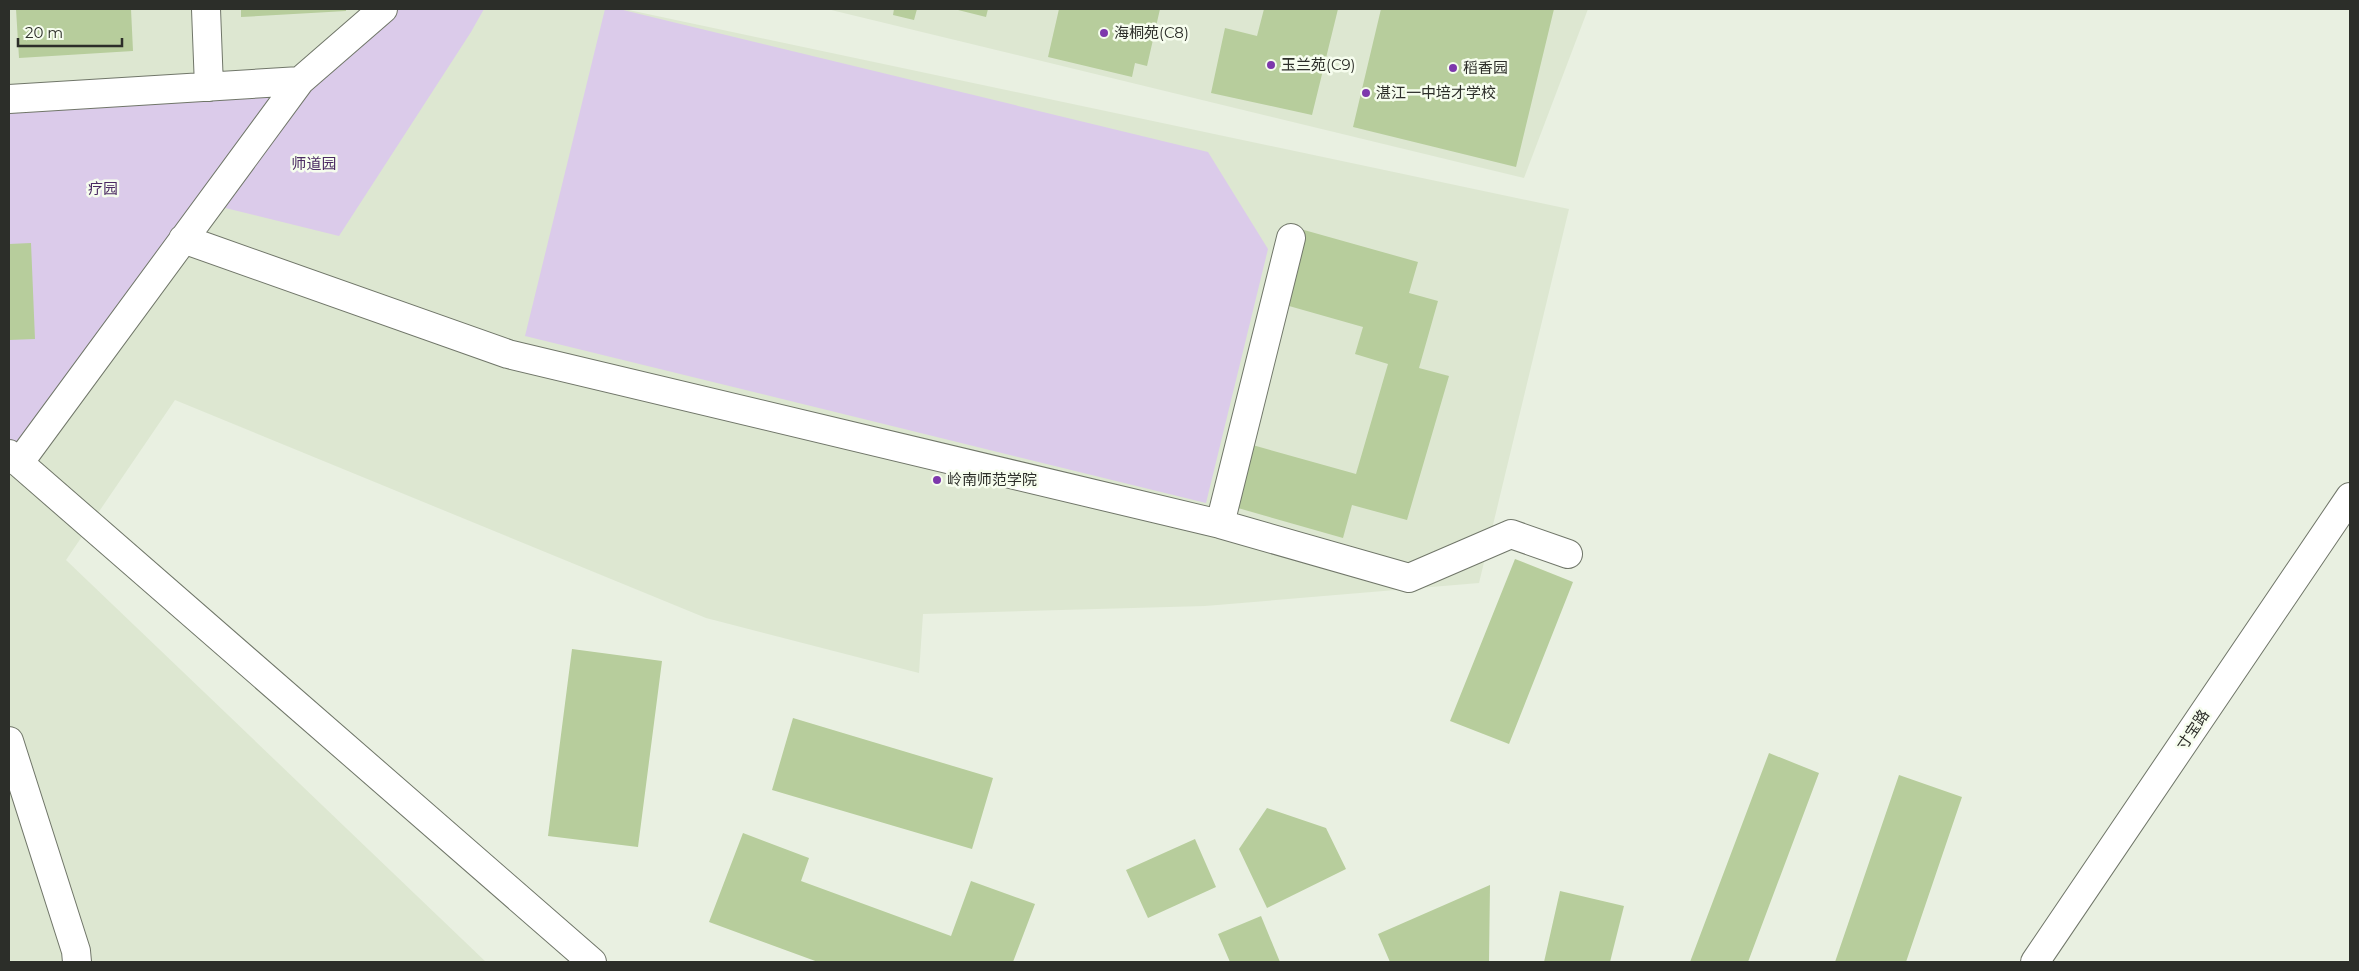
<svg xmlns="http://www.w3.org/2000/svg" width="2359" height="971" font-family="Montserrat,'Noto Sans SC',sans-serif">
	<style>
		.built { fill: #dde7d1 }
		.green { fill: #dbcbea }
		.building { fill: #b7cd9c }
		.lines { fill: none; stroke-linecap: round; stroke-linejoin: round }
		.minor-casing { stroke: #707669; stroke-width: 30 }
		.minor { stroke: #fff; stroke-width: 28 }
		.poi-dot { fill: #7d38ac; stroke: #f6fdee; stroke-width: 2 }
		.labels { text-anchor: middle; stroke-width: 5; stroke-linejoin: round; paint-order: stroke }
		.poi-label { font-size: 15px; fill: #2c2e29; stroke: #f6fdee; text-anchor: start }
		.park-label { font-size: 15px; fill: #4a2962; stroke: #f6fdee }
		.street-label { font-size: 15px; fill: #2c2e29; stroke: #f6fdee }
	</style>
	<rect width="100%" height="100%" fill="#e9f0e1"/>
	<path class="built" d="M9,9H624L1569,209L1479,583L1205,606L923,614L919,673L706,618L175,400L66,560L486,962H9Z
		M827,9H1588L1524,178Z"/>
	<path class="green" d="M383,9H484L471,32L339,236L209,204L9,454V99L300,81Z
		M605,9H619L1208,152L1268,249L1206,503L525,336Z"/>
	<path class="building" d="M16,9H131L133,51L19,58Z
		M241,9H346V11L241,17Z
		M894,9H917L914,20L893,15Z
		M954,9H988L986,17Z
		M1059,9H1160L1147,66L1135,63L1132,77L1048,57Z
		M1264,9H1338L1312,115L1211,93L1225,28L1257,36Z
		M1381,9H1554L1516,167L1353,127Z
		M1304,230L1418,262L1409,293L1438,301L1419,368L1449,376L1407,520L1352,505L1343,538L1231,506L1249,444L1356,474L1388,364L1355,354L1363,327L1282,304Z
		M31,243L35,339L9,340V244Z
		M1515,559L1573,582L1509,744L1450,721Z
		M572,649L662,661L638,847L548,836Z
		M793,718L993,778L972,849L772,790Z
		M1769,753L1819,773L1748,962H1690Z
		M1899,775L1962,797L1906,962H1835Z
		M1267,808L1326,828L1346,869L1267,908L1239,849Z
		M743,833L809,858L801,881L951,936L971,881L1035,904L1013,962H818L709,922Z
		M1195,839L1216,887L1148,918L1126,870Z
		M1490,885L1489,962H1390L1378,934Z
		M1560,891L1624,906L1610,962H1544Z
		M1261,916L1280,962H1230L1218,934Z"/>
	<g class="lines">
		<defs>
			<path id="minor" d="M206,9L209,87
				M9,99L300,81L383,9
				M183,239L508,354L1220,524L1409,578L1511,534L1568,554
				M9,454L592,962
				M19,463L300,81
				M1220,524L1291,238
				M9,741L76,951L77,962
				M2035,962L2350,497"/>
		</defs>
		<use href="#minor" class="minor-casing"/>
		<use href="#minor" class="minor"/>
	</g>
	<g class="poi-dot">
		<circle cx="1104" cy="33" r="5"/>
		<circle cx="1271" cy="65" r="5"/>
		<circle cx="1453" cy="68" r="5"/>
		<circle cx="1366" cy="93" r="5"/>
		<circle cx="937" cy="480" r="5"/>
	</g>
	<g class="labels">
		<g class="poi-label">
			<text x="1114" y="38">海桐苑(C8)</text>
			<text x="1281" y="70">玉兰苑(C9)</text>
			<text x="1463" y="73">稻香园</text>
			<text x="1376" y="98">湛江一中培才学校</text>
			<text x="947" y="485">岭南师范学院</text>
		</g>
		<g class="park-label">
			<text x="314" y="169">师道园</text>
			<text x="103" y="194">疗园</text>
		</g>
		<g class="street-label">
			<text transform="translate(2193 730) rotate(-56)" y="5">寸宝路</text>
		</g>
	</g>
	<rect width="2359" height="971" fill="none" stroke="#2c2e29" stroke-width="20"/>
	<path d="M18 38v8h104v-8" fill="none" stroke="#2c2e29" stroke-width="2.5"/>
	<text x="25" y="38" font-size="15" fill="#2c2e29" stroke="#f6fdee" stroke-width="4" paint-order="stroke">20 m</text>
</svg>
